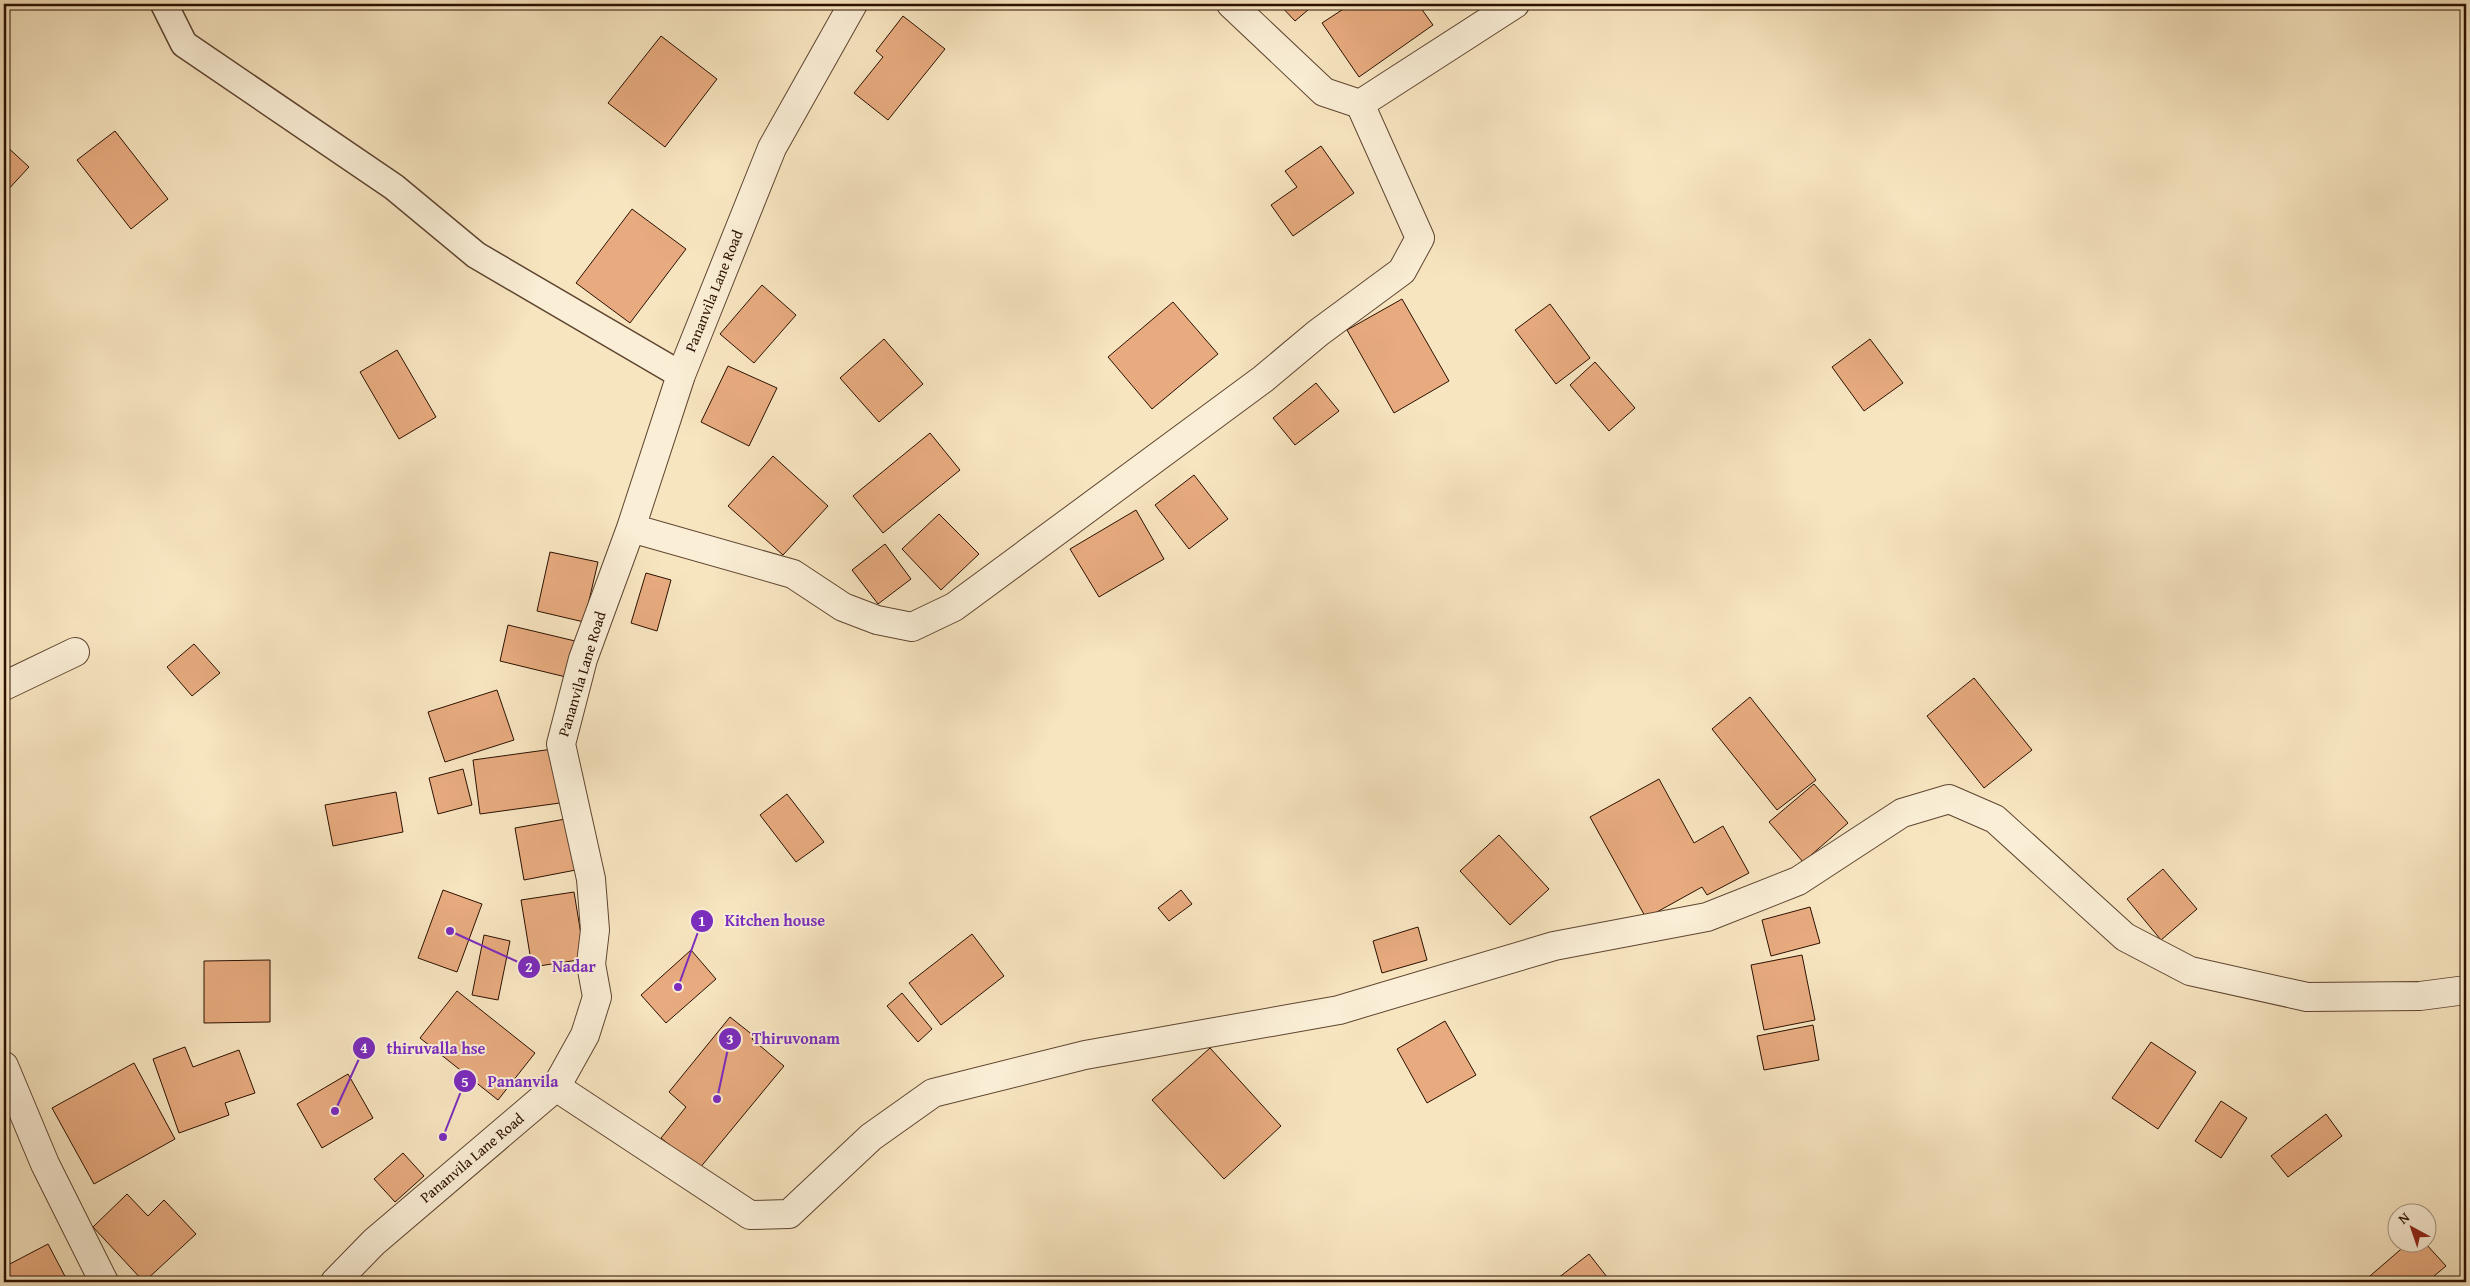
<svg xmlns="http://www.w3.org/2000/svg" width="2470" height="1286" font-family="'Gentium Book Plus',serif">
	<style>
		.building { fill: #e7ab7f; stroke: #2c1000 }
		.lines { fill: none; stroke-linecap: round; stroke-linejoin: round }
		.service-casing { stroke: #5f4530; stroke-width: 29 }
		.minor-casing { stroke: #5f4530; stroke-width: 30 }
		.service { stroke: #faeed6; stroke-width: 26 }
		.minor { stroke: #faeed6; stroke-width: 28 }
		.labels { text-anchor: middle; stroke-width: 4; stroke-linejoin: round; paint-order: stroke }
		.street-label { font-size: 15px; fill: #2c1000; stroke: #faeed6 }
		.leader { fill: none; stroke: #7b2cbf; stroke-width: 2 }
		.callout-dot { fill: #7b2cbf; stroke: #faeed6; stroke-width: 2 }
		.mark-label { font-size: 15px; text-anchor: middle; font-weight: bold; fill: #fff }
		.callout-label { font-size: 16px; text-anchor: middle; font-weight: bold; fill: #7b2cbf; stroke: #faeed6; stroke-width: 4; stroke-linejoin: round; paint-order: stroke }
	</style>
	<rect width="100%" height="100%" fill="#f7e5c0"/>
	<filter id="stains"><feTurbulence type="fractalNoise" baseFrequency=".004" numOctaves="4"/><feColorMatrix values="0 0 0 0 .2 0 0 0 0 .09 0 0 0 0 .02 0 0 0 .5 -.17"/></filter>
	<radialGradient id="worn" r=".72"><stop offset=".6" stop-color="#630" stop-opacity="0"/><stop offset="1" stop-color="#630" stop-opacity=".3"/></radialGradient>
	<path class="building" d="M1279,4H1315L1295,21Z
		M1351,4H1418L1433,25L1359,77L1322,23Z
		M903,16L945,49L888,120L854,93L883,57L876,51Z
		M661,36L717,79L665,147L608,103Z
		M115,131L168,199L131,229L77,160Z
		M4,144L29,167L4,194Z
		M1321,146L1354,193L1293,236L1271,205L1297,187L1285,171Z
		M632,209L686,249L630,323L576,283Z
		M762,285L796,315L754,363L720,334Z
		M1402,299L1449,381L1394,413L1347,330Z
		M1173,302L1218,354L1152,409L1108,357Z
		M1550,304L1590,358L1556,384L1515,330Z
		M884,339L923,384L879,422L840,378Z
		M1870,339L1903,383L1864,411L1832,367Z
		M397,350L436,417L399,439L360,372Z
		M1595,362L1635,408L1609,431L1570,385Z
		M728,366L777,388L749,446L701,422Z
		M1316,383L1339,411L1295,445L1273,418Z
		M930,433L960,470L883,533L853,496Z
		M773,456L828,506L783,555L728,506Z
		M1194,475L1228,519L1189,549L1155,505Z
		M1136,510L1164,559L1099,597L1070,549Z
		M939,514L979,554L941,590L902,549Z
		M885,544L911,579L878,604L852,570Z
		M550,552L598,562L584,622L537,611Z
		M646,573L671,580L657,631L631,623Z
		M508,625L575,641L566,677L500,661Z
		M194,644L220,673L192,696L167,667Z
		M1974,678L2032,750L1984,788L1927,716Z
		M497,690L514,740L445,762L428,712Z
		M1750,697L1816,780L1777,810L1712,729Z
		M553,749L560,803L480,814L473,760Z
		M463,769L472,805L438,814L429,778Z
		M1659,779L1694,843L1723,826L1749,873L1707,895L1702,887L1646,918L1590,817Z
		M1814,784L1848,823L1803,862L1769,822Z
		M396,792L403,832L333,846L325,805Z
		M787,794L824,842L796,862L760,815Z
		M571,818L581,869L524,880L515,828Z
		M1499,835L1549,889L1510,925L1460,871Z
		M2163,869L2197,909L2161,940L2127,899Z
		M443,890L482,904L457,972L418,958Z
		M1181,890L1192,904L1169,921L1158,908Z
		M574,892L585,959L532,967L521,900Z
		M1810,907L1820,943L1771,956L1762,920Z
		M1418,927L1427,960L1382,973L1373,941Z
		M972,934L1004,976L941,1025L909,983Z
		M484,935L510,941L498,1000L472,995Z
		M691,950L716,979L666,1023L641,995Z
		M1802,955L1815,1020L1764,1030L1751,965Z
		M270,960V1022L204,1023V961Z
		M457,991L535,1053L498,1100L420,1038Z
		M902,993L932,1029L918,1042L887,1006Z
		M730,1017L754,1036L752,1039L784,1066L699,1169L661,1138L686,1107L669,1092Z
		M1445,1021L1476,1075L1427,1103L1397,1049Z
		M1813,1025L1819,1060L1764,1070L1757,1036Z
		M2151,1042L2196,1072L2158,1129L2112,1098Z
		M185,1047L193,1067L239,1050L255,1093L225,1103L229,1115L179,1133L153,1059Z
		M1210,1048L1281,1126L1224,1179L1152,1100Z
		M134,1063L175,1139L94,1184L52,1108Z
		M348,1074L373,1118L322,1148L297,1104Z
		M2221,1101L2247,1118L2221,1158L2195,1141Z
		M2326,1114L2342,1136L2288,1177L2271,1156Z
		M403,1153L424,1176L395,1202L374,1179Z
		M127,1194L148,1216L164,1200L196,1234L144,1282L93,1227Z
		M48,1244L68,1282H4V1267Z
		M2407,1244H2426L2446,1266L2427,1282H2363Z
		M1589,1254L1611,1282H1553Z"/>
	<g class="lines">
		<defs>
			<path id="service" d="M164,4L184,44L394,187L476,255L681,375"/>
			<path id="minor" d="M1231,4L1324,92L1360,104L1515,4
				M631,528L793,574L843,607L877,620L912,627L954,607L1263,379L1318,333L1402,271L1420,238L1360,104
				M4,686L75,652
				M4,1066L45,1164L104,1282
				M556,1087L750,1215L789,1214L871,1137L933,1093L1085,1055L1339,1010L1554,946L1707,917L1798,881L1902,813L1949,799L1995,819L2125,937L2190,971L2307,997L2420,996L2466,990
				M335,1282L374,1242L556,1087L585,1035L597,997L591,964L595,930L591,879L561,744L583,659L631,528L681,375L772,148L853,4"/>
		</defs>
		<use href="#service" class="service-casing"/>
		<use href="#minor" class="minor-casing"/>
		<use href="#service" class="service"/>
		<use href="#minor" class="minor"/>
	</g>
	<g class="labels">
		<g class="street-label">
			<text transform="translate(714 291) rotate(-68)" y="5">Pananvila Lane Road</text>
			<text transform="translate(582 674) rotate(-73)" y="5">Pananvila Lane Road</text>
			<text transform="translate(472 1158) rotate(-40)" y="5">Pananvila Lane Road</text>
		</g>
	</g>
	<path class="leader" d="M678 987L702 921M450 931L529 967M717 1099L730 1039M335 1111L364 1048M443 1137L465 1081"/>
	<g class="callout-dot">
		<circle cx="678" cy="987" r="5"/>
		<circle cx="450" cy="931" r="5"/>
		<circle cx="717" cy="1099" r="5"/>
		<circle cx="335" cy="1111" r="5"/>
		<circle cx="443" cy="1137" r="5"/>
		<circle cx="702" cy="921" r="12"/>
		<circle cx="529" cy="967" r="12"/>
		<circle cx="730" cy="1039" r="12"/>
		<circle cx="364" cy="1048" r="12"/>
		<circle cx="465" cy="1081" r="12"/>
	</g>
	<g class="mark-label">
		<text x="702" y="926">1</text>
		<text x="529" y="972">2</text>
		<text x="730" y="1044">3</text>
		<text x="364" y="1053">4</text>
		<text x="465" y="1087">5</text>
	</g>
	<g class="callout-label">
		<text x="775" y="926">Kitchen house</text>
		<text x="574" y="972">Nadar</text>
		<text x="796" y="1044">Thiruvonam</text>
		<text x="436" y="1054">thiruvalla hse</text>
		<text x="523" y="1087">Pananvila</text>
	</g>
	<rect width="2470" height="1286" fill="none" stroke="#f7e5c0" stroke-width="20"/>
	<rect x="5" y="5" width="2460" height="1276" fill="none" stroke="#2c1000" stroke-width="2.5"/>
	<rect x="10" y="10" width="2450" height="1266" fill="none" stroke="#2c1000"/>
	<g transform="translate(2412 1228) rotate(320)"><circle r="24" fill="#faeed6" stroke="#a89580"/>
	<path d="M0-4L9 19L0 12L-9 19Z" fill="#8f2418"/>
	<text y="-8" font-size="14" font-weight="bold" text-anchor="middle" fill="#2c1000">N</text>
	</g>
	<rect width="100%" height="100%" filter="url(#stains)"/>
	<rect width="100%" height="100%" fill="url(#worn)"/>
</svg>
